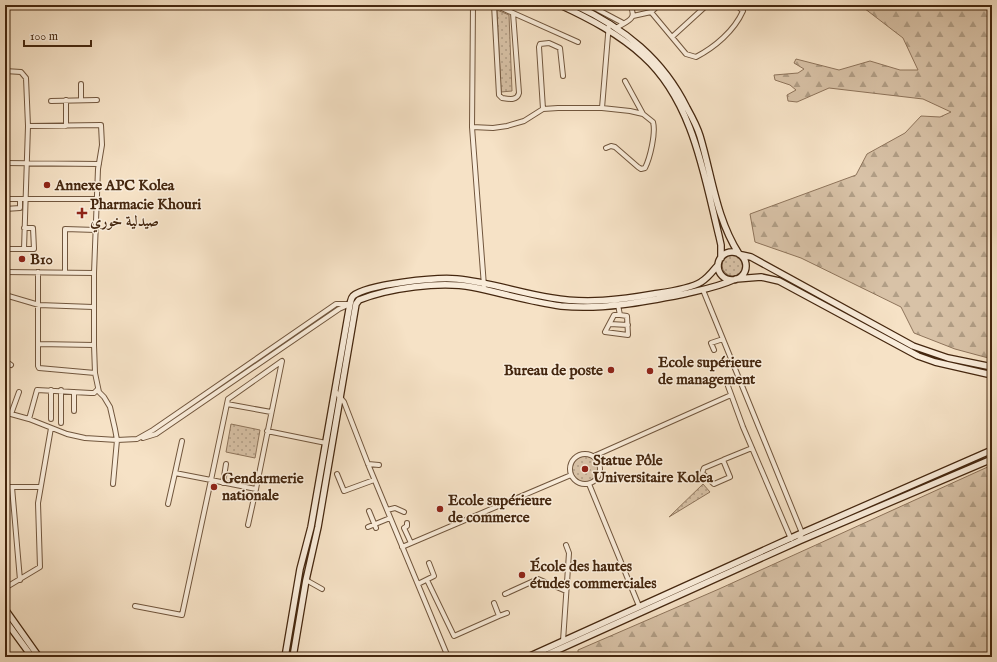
<svg xmlns="http://www.w3.org/2000/svg" width="997" height="662" font-family="'IM FELL English',Amiri,serif">
	<style>
		.grass { fill: url(#grass-dots); stroke: #8e745b }
		.forest { fill: url(#forest-firs); stroke: #8e745b }
		.lines { fill: none; stroke-linecap: round; stroke-linejoin: round }
		.minor-casing { stroke: #71563d; stroke-width: 6 }
		.secondary-casing { stroke: #45270f; stroke-width: 8 }
		.minor { stroke: #f9ecda; stroke-width: 4 }
		.secondary { stroke: #f9ecda; stroke-width: 5.5 }
		.poi-dot { fill: #8f2418; stroke: #f9ecda; stroke-width: 1.5 }
		.labels { text-anchor: middle; stroke-width: 3; stroke-linejoin: round; paint-order: stroke }
		.poi-label { font-size: 15px; font-weight: bold; fill: #45270f; stroke: #f9ecda; text-anchor: start }
	</style>
	<defs>
		<pattern id="grass-dots" width="8" height="8" patternUnits="userSpaceOnUse"><rect width="8" height="8" fill="#d8c2a7"/><path d="M2 2h.1M6 6h.1" fill="none" stroke="#b19e86" stroke-width="1.8" stroke-linecap="round"/></pattern>
		<pattern id="forest-firs" width="22" height="20" patternUnits="userSpaceOnUse"><rect width="22" height="20" fill="#d8c2a7"/><path d="M5 1l3.5 6h-7zM16 11l3.5 6h-7z" fill="#b19e86"/></pattern>
	</defs>
	<rect width="100%" height="100%" fill="#f6e2c6"/>
	<filter id="stains"><feTurbulence type="fractalNoise" baseFrequency=".005" numOctaves="4"/><feColorMatrix values="0 0 0 0 .2 0 0 0 0 .09 0 0 0 0 .02 0 0 0 .5 -.17"/></filter>
	<radialGradient id="worn" r=".72"><stop offset=".6" stop-color="#630" stop-opacity="0"/><stop offset="1" stop-color="#630" stop-opacity=".3"/></radialGradient>
	<path class="grass" d="M497,10L509,15L512,91L501,92Z
		M722 265a11 11 0 1 1 22 0a11 11 0 1 1-22 0Z
		M231,424L260,430L255,458L226,452Z
		M572 469a13 13 0 1 1 26 0a13 13 0 1 1-26 0Z
		M703,484L710,492L669,517Z"/>
	<path class="forest" d="M860,5H992V359L955,349L914,333L901,307L801,258L755,242L750,214L856,175L867,154L905,133L921,116L940,117L951,112L923,99L829,88L797,102L788,101L787,95L796,90L790,85L775,80L774,75L798,73L804,69L794,63L796,59L839,70L870,61L900,70H918L903,38Z
		M992,465V657H578V650L719,589Z"/>
	<g class="lines">
		<defs>
			<path id="minor" d="M473,5L472,127L484,286
				M494,5L499,95L502,98C509,99 517,101 519,93L513,13
				M495,5L578,42
				M589,5L623,23
				M651,12L686,54L696,57C715,47 734,31 743,11L736,5
				M633,16L651,12L659,5
				M616,28C627,21 638,20 630,5
				M672,37L707,5
				M5,71L21,72L26,78L28,126L24,249H5
				M625,81L643,114
				M81,84V100
				M66,100V126
				M51,101L97,100
				M602,108L609,23
				M543,109L539,47L540,44L549,43L560,48L563,76
				M28,126L101,125L102,145L98,169L94,273V345L95,373L99,392L104,397L110,407L115,429L117,440L113,484
				M472,127L493,128L507,126L524,121L543,109L558,108H602L630,111L643,114L653,122C656,133 650,158 645,168L641,169L638,167L615,147L611,146L606,148
				M5,163L99,164
				M5,199H97
				M5,209L20,208V199
				M24,228H33L34,249H24
				M5,272L94,273
				M38,272V366L39,368L95,373
				M65,272V229L96,230
				M703,290L802,533L799,541
				M5,295L39,305L93,307
				M618,305L620,315H614L605,332L628,335L627,316L620,315
				M610,324L628,325
				M38,344L94,345
				M714,350L711,343L723,339
				M5,361L11,365
				M282,361L256,489L211,480L228,399Z
				M728,386L743,427L791,539
				M335,391L344,402L368,464L448,657
				M74,392V411
				M227,404L271,412
				M5,412L11,414L19,392
				M11,414L29,419L67,434L85,438L117,440L137,439L153,430L336,304H350
				M29,419L37,390L91,393H94L98,389
				M51,419V390
				M61,423V390
				M267,431L326,443
				M143,438L156,434L339,309L348,305
				M570 469a15 15 0 1 1 30 0a15 15 0 1 1-30 0Z
				M594,456L731,395
				M723,460L730,477L714,484L702,473L704,468L723,460L725,459L752,448
				M368,464L379,465
				M175,473L182,441
				M337,474L344,491L374,480
				M223,483L226,464
				M589,484L639,606
				M5,487H40
				M12,487L20,580
				M387,510L395,508L404,512
				M369,511L376,528
				M407,523V526L404,528L411,543
				M248,525L256,489
				M368,527L390,518
				M402,547L571,475
				M306,580L322,589
				M427,580L454,636L499,616
				M418,584L434,576L429,563
				M5,588L40,567L38,503L51,428
				M505,594L538,579L566,591
				M494,603L499,616L507,613
				M135,606L182,615L211,480L175,473L168,504
				M563,641L569,553L566,545"/>
			<path id="secondary" d="M560,5C590,19 619,34 643,56C693,101 704,175 719,236L721,245V258
				M575,5C624,28 663,59 687,108C692,117 697,126 700,136C712,176 716,218 739,254
				M718 266a14 14 0 1 1 28 0a14 14 0 1 1-28 0Z
				M742,255L751,257L913,346L948,358L992,367
				M736,279L761,277L779,281L918,356L935,362L992,375
				M5,609L39,657
				M5,620L32,657
				M285,657L300,569L311,527L350,304C351,300 351,298 353,296C367,284 438,277 457,279C489,282 520,293 552,298C586,304 620,300 654,294C667,292 690,289 701,282C708,278 713,271 718,265
				M293,657L306,580L318,527L356,304L359,300C389,288 440,281 472,287C502,293 531,302 561,306C602,310 644,302 684,294C701,290 718,287 733,280
				M528,657L802,533L992,450
				M542,657L799,541L992,459"/>
		</defs>
		<use href="#minor" class="minor-casing"/>
		<use href="#secondary" class="secondary-casing"/>
		<use href="#minor" class="minor"/>
		<use href="#secondary" class="secondary"/>
	</g>
	<g class="poi-dot">
		<circle cx="47" cy="185" r="4"/>
		<path d="M80 207h4v4h4v4h-4v4h-4v-4h-4v-4h4z"/>
		<circle cx="22" cy="259" r="4"/>
		<circle cx="611" cy="370" r="4"/>
		<circle cx="650" cy="371" r="4"/>
		<circle cx="585" cy="469" r="4"/>
		<circle cx="214" cy="487" r="4"/>
		<circle cx="440" cy="509" r="4"/>
		<circle cx="522" cy="575" r="4"/>
	</g>
	<g class="labels">
		<g class="poi-label">
			<text x="55" y="190">Annexe APC Kolea</text>
			<text x="90" y="209">Pharmacie Khouri<tspan x="90" dy="17">صيدلية خوري</tspan></text>
			<text x="30" y="264">B10</text>
			<text x="658" y="367">Ecole supérieure<tspan x="658" dy="17">de management</tspan></text>
			<text x="603" y="375" text-anchor="end">Bureau de poste</text>
			<text x="593" y="465">Statue Pôle<tspan x="593" dy="17">Universitaire Kolea</tspan></text>
			<text x="222" y="483">Gendarmerie<tspan x="222" dy="17">nationale</tspan></text>
			<text x="448" y="505">Ecole supérieure<tspan x="448" dy="17">de commerce</tspan></text>
			<text x="530" y="571">École des hautes<tspan x="530" dy="17">études commerciales</tspan></text>
		</g>
	</g>
	<rect width="997" height="662" fill="none" stroke="#f6e2c6" stroke-width="20"/>
	<rect x="6" y="6" width="985" height="650" fill="none" stroke="#45270f" stroke-width="2"/>
	<rect x="10" y="10" width="977" height="642" fill="none" stroke="#45270f"/>
	<path d="M24 40v6h67v-6" fill="none" stroke="#45270f" stroke-width="2"/>
	<text x="30" y="40" font-size="12" fill="#45270f" stroke="#f9ecda" stroke-width="3" paint-order="stroke">100 m</text>
	<rect width="100%" height="100%" filter="url(#stains)"/>
	<rect width="100%" height="100%" fill="url(#worn)"/>
</svg>
